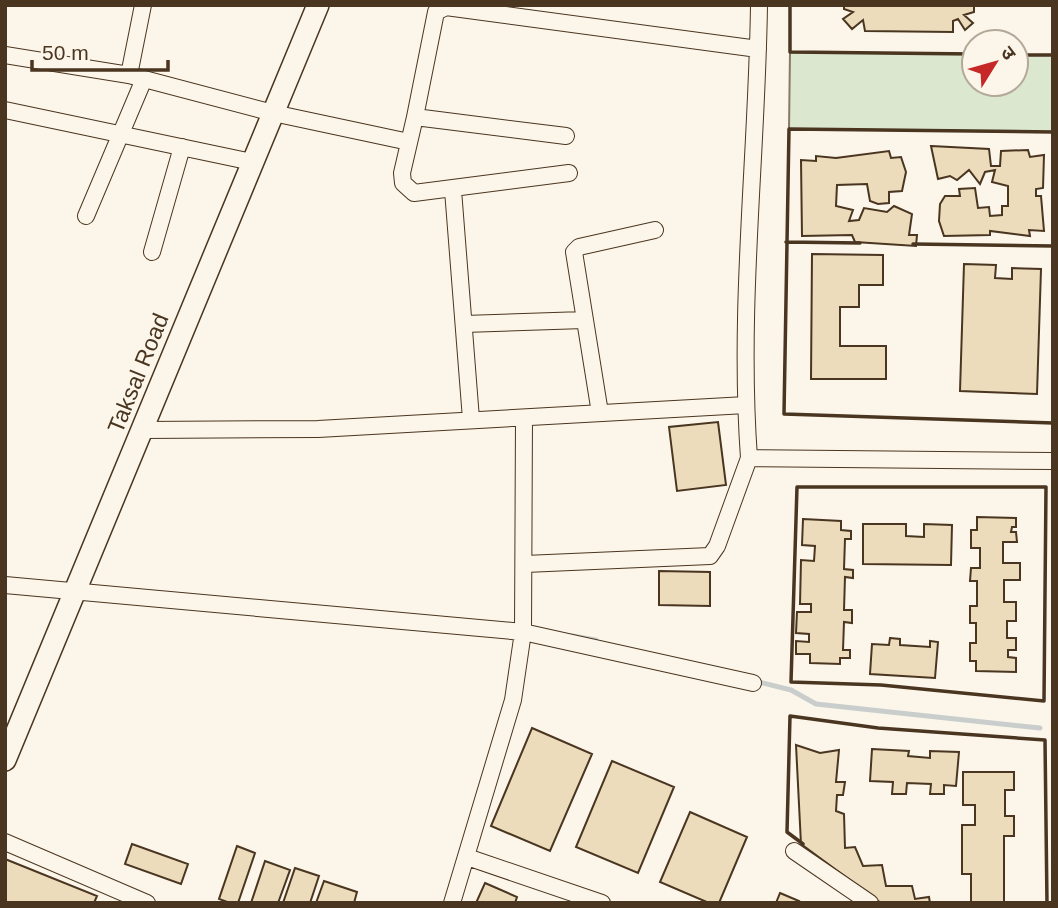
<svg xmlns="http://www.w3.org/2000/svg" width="1058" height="908" font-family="Arial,'Noto Sans Devanagari',sans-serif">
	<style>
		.green { fill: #dce7d0; stroke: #887966; stroke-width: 2 }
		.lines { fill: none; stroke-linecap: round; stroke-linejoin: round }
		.stream { stroke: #c9cecd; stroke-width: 5 }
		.building { fill: #ecdcbc; stroke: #4a3520; stroke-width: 2 }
		.minor-casing { stroke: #4a3520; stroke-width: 18 }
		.tertiary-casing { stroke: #4a3520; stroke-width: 24 }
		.minor { stroke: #fbf6e9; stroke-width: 16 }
		.tertiary { stroke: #fbf6e9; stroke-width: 21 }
		.wall { stroke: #4a3520; stroke-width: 3.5 }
		.labels { text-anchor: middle; stroke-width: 5; stroke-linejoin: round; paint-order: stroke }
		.street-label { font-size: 23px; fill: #4a3520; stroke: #fbf6e9 }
	</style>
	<rect width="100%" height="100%" fill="#fbf6e9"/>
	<path class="green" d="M790,52L974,54V84H1016V55H1053V132L789,129Z"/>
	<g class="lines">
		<path class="stream" d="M572,636L596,640
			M755,681L791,690L816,704L1040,728"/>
	</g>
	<path class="building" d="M844,5H974V12L964,15L973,23L965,30L958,19L953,21V32L865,31L863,20L852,29L843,19L853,12L844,9Z
		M931,146L989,149L991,166H1000L1001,151L1028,150L1030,157L1044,155L1043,188L1036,189V196H1041L1044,231L1029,230L1030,236L990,231V235L944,236L939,221L940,204L945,196H960L959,189L975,188L978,208L989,207L990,216L1002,215V206H1008V186L992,182L995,170L985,172L980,184L969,170L957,180L950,176L938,179Z
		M889,151L891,158L901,157L906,172L902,191L889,192V203L878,204L870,201L867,184L837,185L836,206L853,210L849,221L859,220L864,208L887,212L894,206L912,214L909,235H917L916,246L855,242L852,235L802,236L801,160L816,161V156L836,158Z
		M812,254L883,255V285H859V307H840V346H886V379H811Z
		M964,264L996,265L995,278L1012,279V268L1041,269L1037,394L960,391Z
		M718,422L726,485L677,491L669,427Z
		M977,517L1016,518V527H1012L1011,532H1016L1017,542H1003V563H1020V580H1004V602H1016V621H1007V638H1016V650H1008V657L1016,658V672L976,671V661H970V643H976V623H970V606H977V581H970L971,568H980V548H971V530H977Z
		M803,519L841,521V530L851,531V539H845L844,569L853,570V578L845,577L844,610H852V623L844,622L843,650H850V658H840V664L810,663V654H796V641L809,642V634L796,633L797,612H811V604H800L801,560L814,561L815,546L802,545Z
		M863,524H906V536L924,537V524L952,525L951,565L863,564Z
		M659,571L710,572V606L659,605Z
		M890,638L900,639V645L930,647V641L938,642L935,678L870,674L872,644L889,645Z
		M532,728L592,754L550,851L491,826Z
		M796,745L820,753L839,750L836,782H845L843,795H837L836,811L844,814L845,848L855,847L863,866L882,865L886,886H912L915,899L929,897L930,903H881L801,844Z
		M872,749L909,751L908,756L930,758V751L959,752L956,786L944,785V794H930L931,784L907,783L906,794H892L893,782L870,781Z
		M612,761L674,787L638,873L576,847Z
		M963,772H1014V790H1005V816H1014V836H1004V903H954L971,902V874H962V825H975V805H963Z
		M690,812L747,837L719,903H709L660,882Z
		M132,844L188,864L181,884L125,864Z
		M237,846L255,853L238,903H230L219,899Z
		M5,859L97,896L94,903H5Z
		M265,861L290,870L278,903H251Z
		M295,868L319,876L310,903H283Z
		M324,881L357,892L354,903H316Z
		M485,883L517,897L515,903H476Z
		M780,893L799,901L798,903H776Z"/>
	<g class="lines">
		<defs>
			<path id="minor" d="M759,5C757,156 738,307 749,458L1053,461
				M5,55L129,75L273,113L409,142
				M129,75L143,5
				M5,110L252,162
				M415,117L402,173L403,183L414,193L569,173
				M566,136L415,117L436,12L446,7L758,49
				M453,190L471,419
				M86,216L144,79
				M152,252L182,147
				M464,324L584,320
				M600,413L574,252L579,247L655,230
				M144,430L318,429L746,405
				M525,564L710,556L717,546L749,458
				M5,585L523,632L753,683
				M5,842L147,903
				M794,851L870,903
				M467,857L602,903
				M452,903L513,700L523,632L524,419"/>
			<path id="tertiary" d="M5,760L318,5"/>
		</defs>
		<use href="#minor" class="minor-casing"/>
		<use href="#tertiary" class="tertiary-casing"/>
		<use href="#minor" class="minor"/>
		<use href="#tertiary" class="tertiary"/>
		<path class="wall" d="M790,5V52L974,54
			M1016,55H1053
			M1053,132L789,129L784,414L1053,423
			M786,242L860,243
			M913,244L1053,246
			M797,487H1046L1044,701L881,685L791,682Z
			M803,844L787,832L790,716L878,728L1045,740L1047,903"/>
	</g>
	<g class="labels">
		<g class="street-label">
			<text transform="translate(138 373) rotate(-68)" y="8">Taksal Road</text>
		</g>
	</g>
	<rect width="1058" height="908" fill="none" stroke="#4a3520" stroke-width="14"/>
	<g transform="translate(995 63) rotate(53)"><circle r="33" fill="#fbf6e9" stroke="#b4a999" stroke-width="2"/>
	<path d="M0-5L12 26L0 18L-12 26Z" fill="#c62828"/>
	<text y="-10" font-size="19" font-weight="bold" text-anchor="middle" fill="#4a3520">उ</text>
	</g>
	<path d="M32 60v10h136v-10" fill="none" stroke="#4a3520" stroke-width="3.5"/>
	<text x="42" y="60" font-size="21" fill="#4a3520" stroke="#fbf6e9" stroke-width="5" paint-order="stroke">50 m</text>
</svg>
